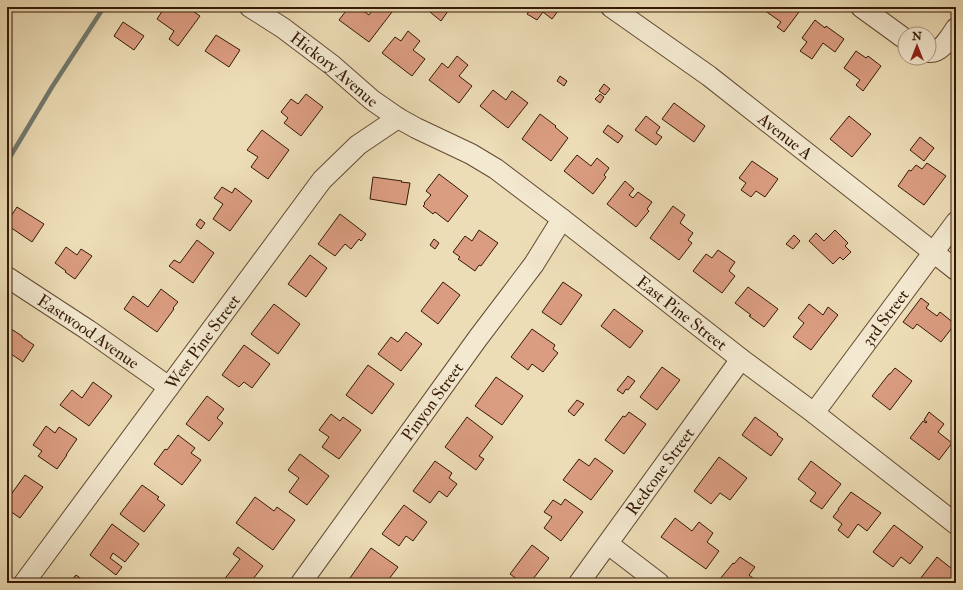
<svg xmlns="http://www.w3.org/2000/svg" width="963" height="590" font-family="'IM FELL Double Pica',serif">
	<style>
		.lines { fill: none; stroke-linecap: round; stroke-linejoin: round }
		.stream { stroke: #727a70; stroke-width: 4.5 }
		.building { fill: #db9d81; stroke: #351907 }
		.minor-casing { stroke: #634a33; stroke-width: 22 }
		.minor { stroke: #f3e9d0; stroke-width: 20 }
		.labels { text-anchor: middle; stroke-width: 3; stroke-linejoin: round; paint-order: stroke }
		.street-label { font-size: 17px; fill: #351907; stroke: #f3e9d0 }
	</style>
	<rect width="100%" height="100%" fill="#edddb6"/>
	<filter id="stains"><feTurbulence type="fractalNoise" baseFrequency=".005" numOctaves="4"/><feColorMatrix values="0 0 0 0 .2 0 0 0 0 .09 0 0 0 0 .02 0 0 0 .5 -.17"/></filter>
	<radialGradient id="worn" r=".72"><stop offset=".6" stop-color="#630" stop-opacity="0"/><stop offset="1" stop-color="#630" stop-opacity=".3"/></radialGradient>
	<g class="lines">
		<path class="stream" d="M7,162L52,87L104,7"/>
	</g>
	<path class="building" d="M165,7H187L200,16L178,46L169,39L174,31L157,19Z
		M349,7H358L369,15L375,7H385L392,12L369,42L339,20Z
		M434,7H443L448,11L441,21L430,12Z
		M532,7H561L552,19L543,12L537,20L527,14Z
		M767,7H800L802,8L784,32L777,27L781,22L764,10Z
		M815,20L825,28L826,26L844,39L835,52L823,43L812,59L800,51L807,42L802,38Z
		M123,22L144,36L134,50L114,36Z
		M408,31L420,41L413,50L425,59L412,76L382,53L395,37L401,41Z
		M216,35L240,50L229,67L205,51Z
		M856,51L866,58L868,56L881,66L863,91L856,85L860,80L844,68Z
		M457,56L468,65L459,76L472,86L459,103L429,80L442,63L448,68Z
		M560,76L567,81L564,86L557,81Z
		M604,84L610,89L605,95L599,91Z
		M493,90L506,100L512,91L528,103L508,128L480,106Z
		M306,94L323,107L301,136L284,123L288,118L281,112L291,99L298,104Z
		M600,94L604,97L600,103L595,99Z
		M674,103L705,126L694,142L662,119Z
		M540,114L556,126L555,127L568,138L551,161L522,139Z
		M646,116L660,127L656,133L662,137L656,145L635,130Z
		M849,116L871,134L852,157L830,139Z
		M608,125L623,136L618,143L603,132Z
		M262,130L289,150L268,179L251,167L258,157L247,150Z
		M920,137L934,148L924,161L910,150Z
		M577,155L591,166L597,158L609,168L604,175L606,177L593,194L564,171Z
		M752,161L778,179L765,197L756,191L751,197L741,190L746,183L739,178Z
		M927,163L946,176L924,205L898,186L909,170L911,171L916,165L922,169Z
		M439,174L468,196L448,222L435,212L433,214L423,206L425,204L424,203L431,195L426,191Z
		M373,177L402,181L401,182L410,183L406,205L370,199Z
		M625,181L634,189L629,195L633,198L638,192L652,202L647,209L649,211L636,227L607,204Z
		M222,187L232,193L235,188L252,201L230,231L213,219L223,204L214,198Z
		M673,206L685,215L680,223L693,233L688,240L692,243L679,260L650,238Z
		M17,207L44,224L32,242L7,225V222Z
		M340,214L366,234L361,241L359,239L351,249L345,244L335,256L318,244Z
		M200,219L205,223L201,229L196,225Z
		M479,230L498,243L481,266L479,265L475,271L458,259L460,257L453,252L465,236L472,241Z
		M835,230L848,243L845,246L851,252L843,260L840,257L833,264L809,241L816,233L824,241Z
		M794,235L800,241L793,249L786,244Z
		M434,239L439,243L435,249L430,245Z
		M197,240L214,253L193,283L169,266L174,260L180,263Z
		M66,247L77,255L81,249L92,256L75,279L65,272L66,271L55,263Z
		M718,250L735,262L729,271L735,276L722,293L693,271L706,254L712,258Z
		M310,255L327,268L306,297L288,284Z
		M443,282L460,295L438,324L421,311Z
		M563,282L582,295L561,325L542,312Z
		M748,287L778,309L764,327L749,316L751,315L735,303Z
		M161,289L178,302L173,308L174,309L157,332L124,309L133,296L148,307Z
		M921,298L929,304L926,308L937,316L940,312L955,324L941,342L917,324L913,329L903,322Z
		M274,304L300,324L278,354L251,334Z
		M809,304L823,315L828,307L838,315L811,350L793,337L804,323L798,318Z
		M614,309L643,331L630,348L601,326Z
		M8,327L22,336V337L34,345L23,362L11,354L7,360V329Z
		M532,329L555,345L553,349L558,353L543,372L532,364L528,370L511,357Z
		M406,332L422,344L401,371L378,354L391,337L398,342Z
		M244,345L270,364L252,388L244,382L239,387L222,375Z
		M368,365L394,384L372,414L346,395Z
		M662,367L680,380L657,410L640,397Z
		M895,368L912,381L890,410L872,396L889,374H890Z
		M628,376L635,381L628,390L626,389L623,394L617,390Z
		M496,377L523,396L502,425L475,406Z
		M93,382L112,396L89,426L60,405L72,390L82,398Z
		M207,396L224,409L217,418L223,423L209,441L186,424Z
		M577,400L584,404L574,416L568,411Z
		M629,412L646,424L624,454L605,440L623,416L625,417Z
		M929,412L944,424L938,432L952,443L939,460L910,438L923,421L926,423L927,422L924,420Z
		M331,414L340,421L343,417L361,430L339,459L322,447L329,437L319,430Z
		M467,417L493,437L479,456L484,459L476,470L445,447Z
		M755,417L778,434L777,435L783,439L771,456L742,435Z
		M46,426L55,433L59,427L77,439L66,455H67L57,469L38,456L42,451L33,445Z
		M178,435L195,448L191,453L201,460L182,485L154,464L165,449L167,450Z
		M300,454L329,476L307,505L289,492L299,478L288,470Z
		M719,457L747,478L730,500L720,493L711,504L694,491Z
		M595,458L613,471L591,500L563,480L579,459L589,466Z
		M435,461L452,473L449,478L457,484L447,497L439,491L430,503L413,491Z
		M811,461L841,484L822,509L810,501L816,493L798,479Z
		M25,475L43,487L20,518L7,509V500Z
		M142,485L159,497L157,499L165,505L144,532L120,514Z
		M851,492L881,513L867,531L858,524L848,538L838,530L842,524L833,517L839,509H838Z
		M255,497L274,511L277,507L295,520L273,550L236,523Z
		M565,499L583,512L561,541L544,528L552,517L544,512L553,500L561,505Z
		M404,505L427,522L413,541L406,536L399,546L382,534Z
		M675,518L692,531L699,522L713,533L707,542L719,551L706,569L661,537Z
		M112,524L139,544L125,562L113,553L110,558L122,567L116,575L90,555Z
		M894,525L923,547L910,564L901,557L893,567L873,552Z
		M532,545L549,558L530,583H522L510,574Z
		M238,547L263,566L250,583H225L223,581L240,559L233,554Z
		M371,548L398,567L386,583H380L375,579L372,583H357L350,578Z
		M740,557L755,567L749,575L759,583H725L720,579L733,563L734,564Z
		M937,557L956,572V583H917Z
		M76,575L87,583H69Z"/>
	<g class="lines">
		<defs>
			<g id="minor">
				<path id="s1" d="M250,7L283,28L332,65L372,100L398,118L416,128L471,154L496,169L562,219L741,359L814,413L956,524"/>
				<path id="s2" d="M611,7L709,76L956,270"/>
				<path d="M861,7L905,39"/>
				<path d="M929,52C942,53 949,38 956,28"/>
				<path id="s3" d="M7,277L88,330L169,387"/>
				<path id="s4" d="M814,413L956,222"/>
				<path d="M608,544L659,583"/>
				<path id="s5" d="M24,583L322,180L358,145L398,118"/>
				<path id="s6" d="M301,583L478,338L534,264L562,219"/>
				<path id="s7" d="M579,583L741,359"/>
			</g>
		</defs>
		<use href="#minor" class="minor-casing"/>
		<use href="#minor" class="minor"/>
	</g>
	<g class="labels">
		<g class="street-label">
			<text dy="6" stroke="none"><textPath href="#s1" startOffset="105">Hickory Avenue</textPath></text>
			<text dy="6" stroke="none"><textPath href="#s2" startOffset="217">Avenue A</textPath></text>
			<text dy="6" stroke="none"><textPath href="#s1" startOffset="531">East Pine Street</textPath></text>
			<text dy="6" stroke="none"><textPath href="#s4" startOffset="119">3rd Street</textPath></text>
			<text dy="6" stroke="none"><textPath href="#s3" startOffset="98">Eastwood Avenue</textPath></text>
			<text dy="6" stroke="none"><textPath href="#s5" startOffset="300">West Pine Street</textPath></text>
			<text dy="6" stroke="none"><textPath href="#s6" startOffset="224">Pinyon Street</textPath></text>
			<text dy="6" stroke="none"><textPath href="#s7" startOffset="138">Redcone Street</textPath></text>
		</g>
	</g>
	<rect width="963" height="590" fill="none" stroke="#edddb6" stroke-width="24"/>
	<rect x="8" y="8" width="947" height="574" fill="none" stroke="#351907" stroke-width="2"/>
	<rect x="12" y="12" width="939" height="566" fill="none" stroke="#351907"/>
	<g transform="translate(917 46)"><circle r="19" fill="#f3e9d0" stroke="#a79680"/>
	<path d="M0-3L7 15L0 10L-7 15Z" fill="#8f2418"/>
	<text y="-6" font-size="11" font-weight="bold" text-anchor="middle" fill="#351907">N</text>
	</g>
	<rect width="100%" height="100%" filter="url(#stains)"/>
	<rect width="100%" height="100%" fill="url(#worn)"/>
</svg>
